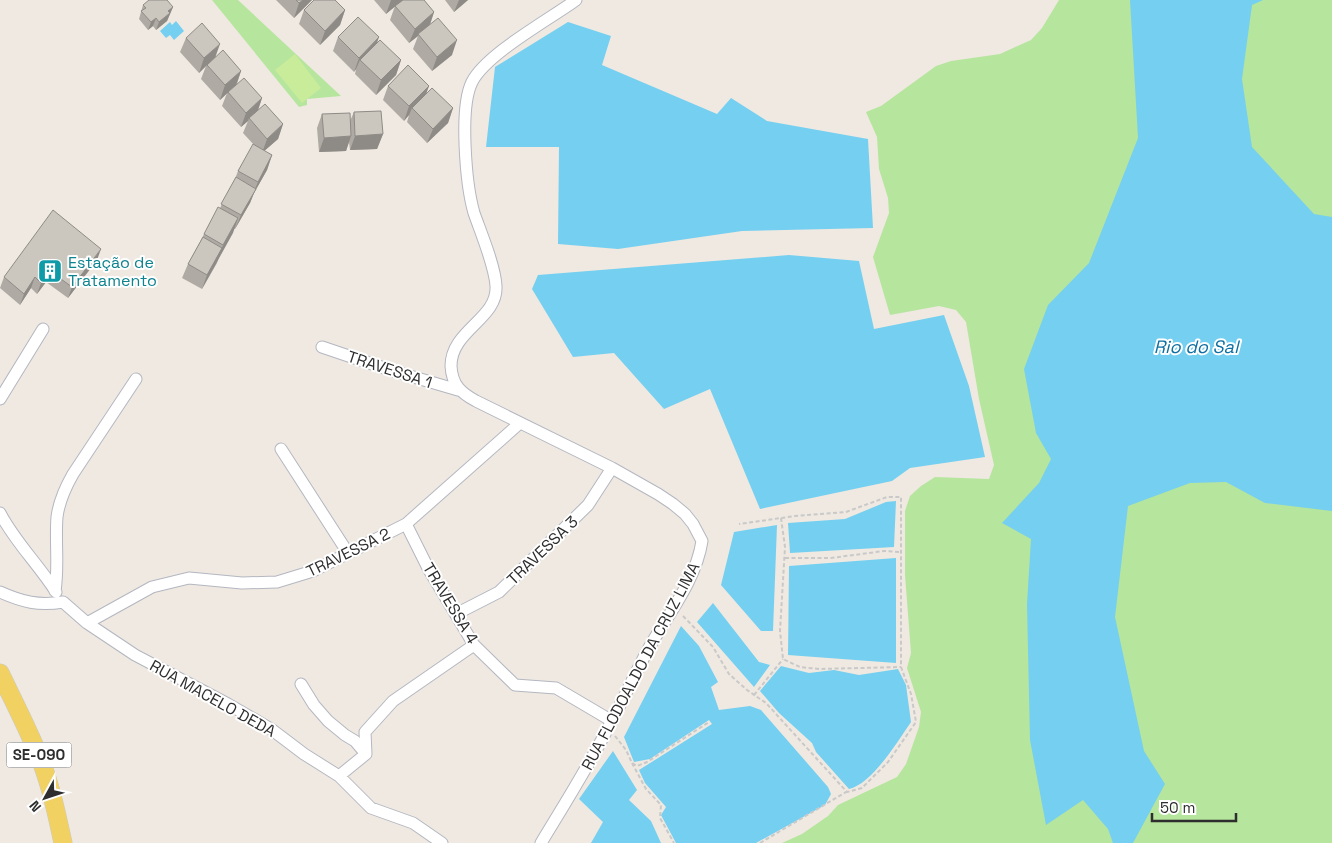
<svg xmlns="http://www.w3.org/2000/svg" width="1332" height="843" font-family="'Space Grotesk',sans-serif">
	<style>
		.green { fill: #b6e59e }
		.pitch { fill: #c9ec9a }
		.water { fill: #75cff0 }
		.lines { fill: none; stroke-linecap: round; stroke-linejoin: round }
		.minor-casing { stroke: #b4b7c1; stroke-width: 13 }
		.primary-casing { stroke: #c9c9c9; stroke-width: 19 }
		.path { stroke: #c9c9c9; stroke-width: 2; stroke-dasharray: 4 2.5; stroke-linecap: butt }
		.minor { stroke: #fff; stroke-width: 11 }
		.primary { stroke: #f2d163; stroke-width: 18 }
		.wall { fill: #afaba4 }
		.shaded-wall { fill: #8e8b86 }
		.building { fill: #cbc7bf; stroke: #8e8b86 }
		.labels { text-anchor: middle; stroke-width: 4; stroke-linejoin: round; paint-order: stroke }
		.shield { fill: #fff; stroke: #6d6d6d; stroke-width: 1 }
		.shield-label { font-size: 15px; font-weight: bold; fill: #2e2e2e }
		.culture-label { font-size: 16px; fill: #0d838f; stroke: #fff; text-anchor: start }
		.street-label { font-size: 16px; fill: #2e2e2e; stroke: #fff }
		.water-label { font-size: 18px; font-style: italic; fill: #0d6fa3; stroke: #fff }
	</style>
	<rect width="100%" height="100%" fill="#efe9e1"/>
	<path class="green" d="M212,0H238L341,96L307,99V105L299,107Z
		M1059,0H1332V843H782L802,834L828,816L838,805L897,777L906,764L919,727L921,712L907,668L911,653L905,575V511L910,496L921,486L935,477L989,479L994,465L979,399L966,322L956,310L939,306L890,315L873,257L889,213L888,198L879,169L877,137L866,112L881,106L936,66L951,61L1000,54L1031,40L1042,28Z"/>
	<path class="pitch" d="M295,54L321,88L302,103L275,70Z"/>
	<path class="water" d="M1130,0H1263L1252,5L1242,79L1252,147L1314,214L1332,217V511L1265,503L1226,482L1190,483L1128,506L1115,617L1144,751L1165,784L1133,843H1113L1108,829L1083,800L1046,825L1030,740L1027,604L1031,539L1002,523L1039,483L1051,459L1036,433L1024,369L1048,305L1089,263L1138,138Z
		M176,21L184,31L174,40L170,35L166,38L160,31L170,22L172,25Z
		M568,22L611,36L602,65L717,114L731,98L767,121L868,139L873,228L742,231L618,249L558,244L559,147H486L495,67Z
		M789,255L859,261L874,329L944,315L969,386L985,457L910,468L892,481L760,509L710,389L664,409L614,353L573,357L532,289L538,275Z
		M896,501L894,547L790,553L788,523L845,519L886,502Z
		M777,525L773,631H761L721,585L734,532Z
		M896,558V663L788,655L789,566Z
		M713,603L759,662L770,665L754,687L697,622Z
		M681,626L699,646L718,682L711,687L719,710L750,706L761,710L828,787L831,794L825,805L756,843H676L661,815L666,807L645,783L639,770L712,724L709,720L650,759L634,762L624,737Z
		M781,666L809,673L834,670L859,675L898,669L906,685L911,722C898,741 872,784 849,789L816,752L812,743L779,713L760,691Z
		M613,751L637,790L629,800L651,821L661,843H591L603,822L579,799Z"/>
	<g class="lines">
		<defs>
			<path id="minor" d="M322,347L393,371L458,390
				M0,399L43,329
				M281,449L348,553
				M0,513C15,542 39,565 56,592
				M406,524L429,570L474,645L515,685L556,688L612,721
				M55,591C59,566 55,542 57,517C59,501 65,488 73,474L136,379
				M0,592C22,602 39,606 63,602L87,623L135,655L228,704L271,729L304,754L339,776L371,808L413,823L442,843
				M456,614L499,592L588,505L612,468
				M87,623L152,587L189,578L242,583L277,582L313,571L406,524L520,423
				M301,684L314,705L328,721L345,735L355,741L366,754
				M339,776L366,754L365,732L393,701L474,645
				M541,843C564,805 588,767 608,728C623,701 635,673 650,646C669,613 696,580 702,541L693,524L685,514L673,504L658,494L612,468L476,401C461,393 452,385 451,366C451,330 498,319 496,286C495,266 481,233 474,213C466,185 459,108 472,82C486,54 550,19 576,0"/>
			<path id="primary" d="M0,673C14,702 29,731 41,761C51,787 57,815 63,843"/>
		</defs>
		<use href="#minor" class="minor-casing"/>
		<use href="#primary" class="primary-casing"/>
		<path class="path" d="M781,518L785,547L780,631L783,659L800,667L819,669L901,667
			M785,558H831L884,551L901,552
			M683,616L713,647L729,674L747,690L766,703L847,792L862,788L888,762L916,722L911,694L901,667V497H887L846,512L795,516L739,524
			M754,695L783,659
			M615,736L626,750L632,763L637,766L647,762L709,722
			M632,763L646,789L661,805L660,818L674,843
			M760,843L846,792"/>
		<use href="#minor" class="minor"/>
		<use href="#primary" class="primary"/>
	</g>
	<path class="wall" d="M276,0H312L294,18Z
		M374,0H424L434,12L430,25L452,55L432,71L413,49L418,36L409,43L390,20L395,6L386,14Z
		M445,0H468L454,12Z
		M143,5L173,7L167,21L156,30L153,26L148,30L139,19Z
		M304,10H345L340,25L320,45L299,24Z
		M338,37L377,43L401,60L396,75L376,95L355,74L356,69L354,72L333,51Z
		M186,38L241,71L237,84L262,98L258,110L283,124L278,139L264,151L272,155L267,170L254,193L250,203L235,229H234L219,257L217,263L202,289L182,278L188,264L202,238L204,234L220,208L235,179L238,171L254,145L243,133L248,121L241,127L222,106L227,93L220,100L201,79L206,66L199,73L180,52Z
		M388,86H429L426,93L453,108L448,123L427,143L407,122L409,115L404,121L383,100Z
		M354,112L383,134L377,149L350,150L349,142L346,151L319,152L317,128L322,114L350,121Z
		M97,260L68,298L46,282L37,294L31,288L20,305L0,288L4,277Z"/>
	<path class="shaded-wall" d="M303,0H312L294,18L299,3Z
		M391,0H403L386,14Z
		M459,0H468L454,12Z
		M173,7L167,21L156,30L159,22L168,11Z
		M345,10L340,25L320,45L325,31Z
		M434,12L429,27L418,34V36L409,43L415,29Z
		M156,18L153,26L148,30L151,22Z
		M379,37L374,52L360,60L356,69L354,72L359,58Z
		M457,40L452,55L432,71L437,57Z
		M220,44L215,58L207,65L199,73L204,58Z
		M401,60L396,75L376,95L381,80Z
		M241,71L236,85L220,100L225,85Z
		M429,86L424,100L412,108L409,115L404,121L409,106Z
		M262,98L257,113L249,118L248,121L241,127L246,113Z
		M453,108L448,123L427,143L433,129Z
		M283,124L278,139L262,153L267,139Z
		M383,134L377,149L350,150L355,136Z
		M351,136L346,151L319,152L324,138Z
		M272,155L267,170L254,193L250,203L235,229L241,215L254,191L258,182Z
		M238,218L233,233L202,289L207,275Z
		M101,249L97,260L68,298L72,287Z
		M50,271L46,282L37,294L41,283Z
		M35,277L31,288L20,305L24,294Z"/>
	<path class="building" d="M149,0H167L173,7L168,11L170,13L159,22L156,18L151,22L141,11L146,8L143,5Z
		M296,0H303L299,3Z
		M314,0H335L345,10L325,31L304,10Z
		M403,0H424L434,12L415,29L395,6Z
		M358,17L379,37L359,58L338,37Z
		M438,18L457,40L437,57L418,34Z
		M202,23L220,44L204,58L186,38Z
		M380,40L401,60L381,80L360,60Z
		M223,50L241,71L225,85L207,65Z
		M408,65L429,86L409,106L388,86Z
		M244,78L262,98L246,113L228,92Z
		M432,88L453,108L433,129L412,108Z
		M265,104L283,124L267,139L249,118Z
		M381,111L383,134L355,136L354,112Z
		M350,113L351,136L324,138L322,114Z
		M253,144L272,155L258,182L238,171Z
		M236,177L256,189L241,215L221,204Z
		M218,207L238,218L223,245L204,234Z
		M53,210L101,249L72,287L50,271L41,283L35,277L24,294L4,277Z
		M203,237L222,248L207,275L188,264Z"/>
	<defs>
		<symbol id="building-square" viewBox="-11 -11 22 22"><rect x="-9" y="-9" width="18" height="18" rx="4" fill="#0f9aa8" stroke="#fff"/><path d="M-4-6H4V6H1V3H-1V6H-4ZM-2.5-4.3h1.7v1.8h-1.7ZM.8-4.3h1.7v1.8H.8ZM-2.5-1h1.7V.8h-1.7ZM.8-1h1.7V.8H.8Z" fill="#fff"/></symbol>
	</defs>
	<g fill-rule="evenodd">
		<use href="#building-square" x="36" y="257" width="28" height="28"/>
	</g>
	<g class="labels">
		<rect class="shield" x="6.5" y="742.5" width="65" height="25" rx="4"/>
		<g class="shield-label">
			<text x="39" y="760">SE-090</text>
		</g>
		<g class="culture-label">
			<text x="68" y="268">Estação de<tspan x="68" dy="18">Tratamento</tspan></text>
		</g>
		<g class="street-label">
			<text transform="translate(390 369) rotate(18)" y="6">TRAVESSA 1</text>
			<text transform="translate(542 550) rotate(-44)" y="6">TRAVESSA 3</text>
			<text transform="translate(348 552) rotate(-26)" y="6">TRAVESSA 2</text>
			<text transform="translate(451 603) rotate(59)" y="6">TRAVESSA 4</text>
			<text transform="translate(640 666) rotate(-62)" y="6">RUA FLODOALDO DA CRUZ LIMA</text>
			<text transform="translate(213 698) rotate(29)" y="6">RUA MACELO DEDA</text>
		</g>
		<g class="water-label">
			<text x="1196" y="353">Rio do Sal</text>
		</g>
	</g>
	<g transform="translate(45 798) rotate(230)" stroke="#ffffff" stroke-width="4" paint-order="stroke">
	<path d="M0-4L9 19L0 12L-9 19Z" fill="#2e2e2e"/>
	<text y="-8" font-size="14" font-weight="bold" text-anchor="middle" fill="#2e2e2e">N</text>
	</g>
	<path d="M1152 813v8h84v-8" fill="none" stroke="#2e2e2e" stroke-width="2.5"/>
	<text x="1160" y="813" font-size="15" fill="#2e2e2e" stroke="#ffffff" stroke-width="4" paint-order="stroke">50 m</text>
</svg>
